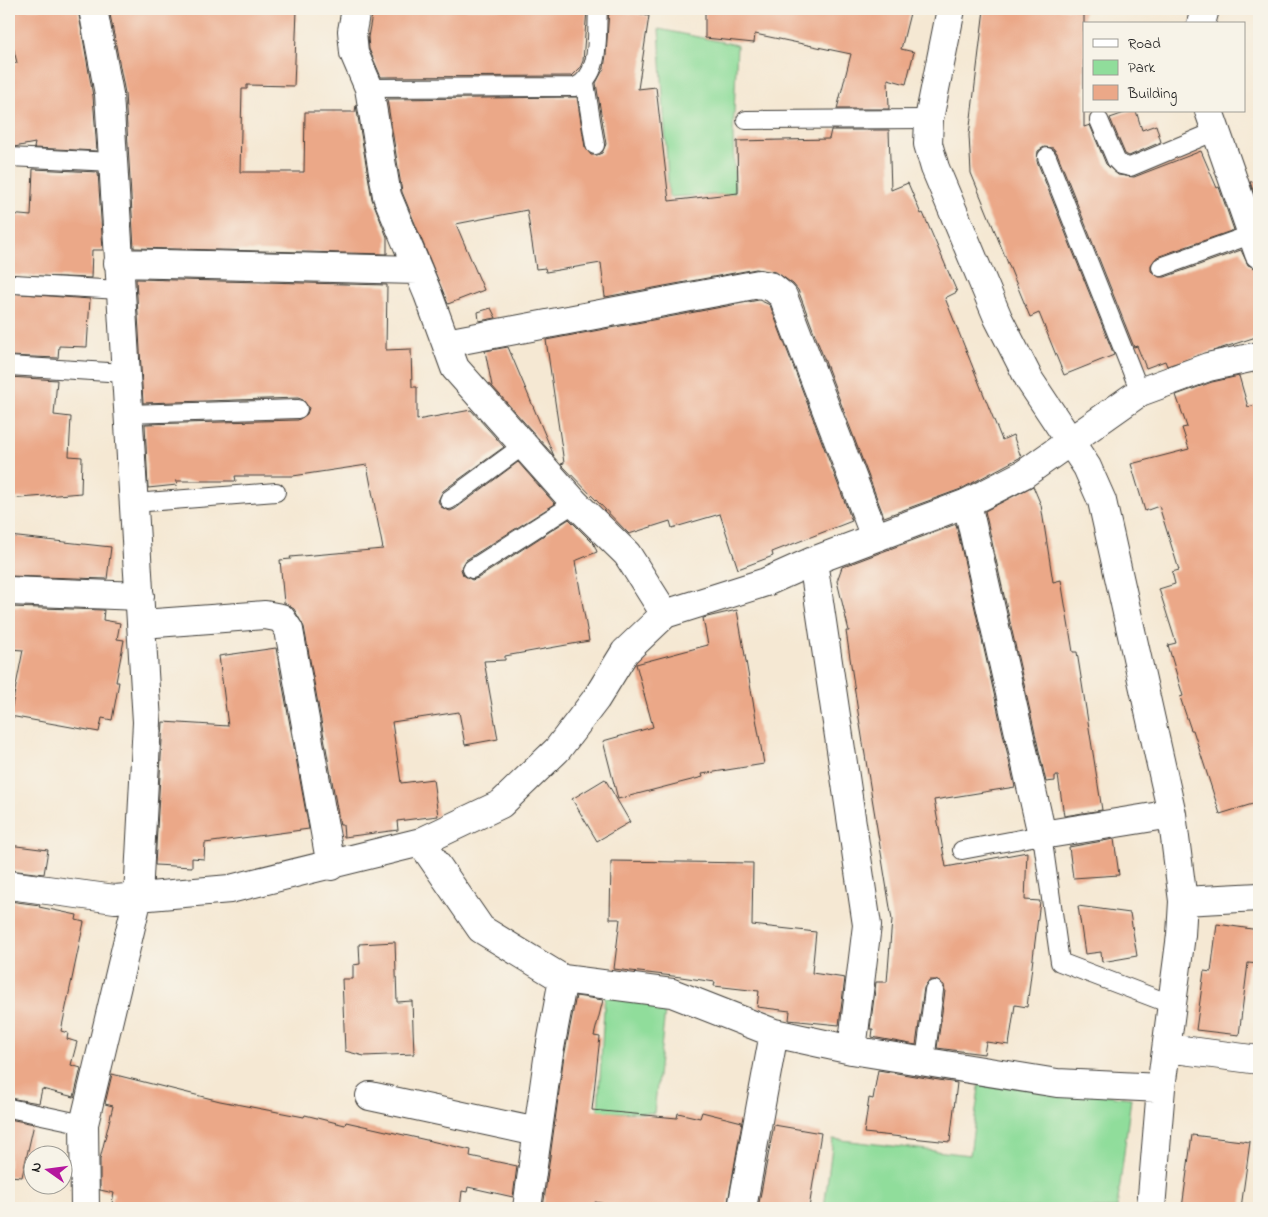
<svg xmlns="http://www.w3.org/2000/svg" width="1268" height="1217" font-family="'Indie Flower',sans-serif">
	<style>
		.green { fill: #90dd9b; stroke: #567c5c }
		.building { fill: #eba888 }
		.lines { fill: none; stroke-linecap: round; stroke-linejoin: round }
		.service-casing { stroke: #3d3b37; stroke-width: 20 }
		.minor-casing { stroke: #3d3b37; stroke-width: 30 }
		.service { stroke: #fff; stroke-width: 18 }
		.minor { stroke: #fff; stroke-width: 28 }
	</style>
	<rect width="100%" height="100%" fill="#f7f3e8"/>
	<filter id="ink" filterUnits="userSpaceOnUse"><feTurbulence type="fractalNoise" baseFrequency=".02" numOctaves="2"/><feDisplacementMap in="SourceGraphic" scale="10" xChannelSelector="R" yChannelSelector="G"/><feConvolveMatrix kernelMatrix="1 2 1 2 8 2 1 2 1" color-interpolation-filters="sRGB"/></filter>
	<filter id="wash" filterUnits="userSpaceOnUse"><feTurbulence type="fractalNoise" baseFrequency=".0096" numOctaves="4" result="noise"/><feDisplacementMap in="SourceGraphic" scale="20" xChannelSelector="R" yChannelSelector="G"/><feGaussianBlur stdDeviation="1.12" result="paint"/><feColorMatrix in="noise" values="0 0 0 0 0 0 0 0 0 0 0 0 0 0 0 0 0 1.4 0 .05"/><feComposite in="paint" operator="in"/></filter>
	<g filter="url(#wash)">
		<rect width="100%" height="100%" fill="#f5e8d3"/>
		<path class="green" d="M659,29L737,45L733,136L735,194L669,197Z
			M605,992L666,1002L654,1113L598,1112Z
			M980,1080L1131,1098L1117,1208H824L833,1139L970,1155Z"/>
		<g id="blocks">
			<path class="building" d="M9,9H78L93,96L97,151L34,148L35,143L14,147L9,119V64L17,63L9,30Z
				M109,9L297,10L294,86L247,85V89H242L240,172H304L305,112H355L356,105L372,199L387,237V254L134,248L125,93Z
				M373,9H587L583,61L580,68L572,76L381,77L369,49L368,37Z
				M705,9H911L901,49L914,52L906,84L888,79L889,109H837L851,54L755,34L754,43L705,38Z
				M984,9H1084V127L1090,125L1106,164L1118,175L1134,177L1201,151L1217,188L1219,187L1234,230L1157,257L1151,265V271L1159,277H1165L1241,250L1248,265L1259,269V336L1167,366L1165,361L1146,368L1137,346L1134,347L1057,153L1053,148L1044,147L1038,151L1037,161L1114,355L1064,375L1039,313L1030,317L971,173L969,135Z
				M609,10L649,16L638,89L656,87L669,201L738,193L737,141L829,139L831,130H889L891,190L908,183L921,214L923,213L957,292L945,298L1002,440L1013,435L1021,457L961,489L884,517L798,290L793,284L776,272L756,269L605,297L601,263L546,272L545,268L536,269L527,210L456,224L484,290L448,304L402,192L387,99L577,97L585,147L591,155H597L602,153L606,144L596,83L604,68L606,55Z
				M1130,111H1136L1142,130L1156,125L1161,142L1129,156L1125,154L1110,118Z
				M33,169L98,172L103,250H92L91,278L9,275V214L31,216Z
				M1259,181V207L1250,182Z
				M136,279L387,285L386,350L411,349L412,387H417V420L471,410L504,447L443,491L438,501L441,507L450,511L455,509L518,462L555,504L466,560L461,569L463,575L472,580L478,578L569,519L594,544L597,552L575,561L589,641L505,656V660L484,661L498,739L465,745L459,712L392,722L401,783L433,779L438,816L397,821L398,830L344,837L343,825H340L304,627L294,609L284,603L280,560L291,559L290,557L383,549L367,465L293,476H235L236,481H176L177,485L148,488L145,424L298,420L307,414L309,408L303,400L298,398L143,403Z
				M9,293L90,299L87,347L59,346L58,358L9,356Z
				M759,300L770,305L852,521L772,552L773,556L738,569L720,514L672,528L670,521L629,534L561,464L564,463L546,340Z
				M491,308L496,318L479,321L478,312Z
				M508,347L554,456L492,386L485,351Z
				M1239,376L1248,407L1259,404V802L1220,814L1193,730H1191L1180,697L1183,696L1168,645L1176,643L1159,589L1175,584L1172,572L1179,570L1159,506L1145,511L1131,464L1189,449L1182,428L1187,427L1176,395L1212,382Z
				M9,377L57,380L54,415L71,417L69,456L82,457L81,493L9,499Z
				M1033,486L1041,505L1053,582L1061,580L1073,652H1077L1102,810L1064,816L1058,776H1055V781L1046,782L985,511Z
				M956,524L1015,787L934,800L946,867L1027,852L1025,900L1040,901L1027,1007L1015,1005L1009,1045L986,1042L984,1054L937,1048L945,991L944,985L936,980H929L924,988L916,1045L872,1037L873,1029H870L876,982H887L892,920L858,712L846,631H849L837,581L842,567Z
				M9,536L111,547L107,579L9,576Z
				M9,607L104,610L103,620L120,623L117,639L124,640L116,682H119L112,720L102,718L99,732L10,716L23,650L9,649Z
				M737,610L764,764L702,774L703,777L618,799L603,741L653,727L636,664L708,645L703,618Z
				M276,648L309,829L205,843L204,859L192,858V867L155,865L163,722L228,726L219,656Z
				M605,779L630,822L597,841L572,799Z
				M1114,839L1119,875L1073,878L1069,847Z
				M9,845L48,850L44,874L9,870Z
				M611,861L753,863L752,925L816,932L812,973L845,978L839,1025L789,1020L790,1011L757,1007L759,991L714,986L715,982L681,977L614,969L620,919H610Z
				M9,901L40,905L39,907L77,915L76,920L84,922L61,1031L68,1033L67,1039L77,1042L71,1065L81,1068L74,1097L42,1089L39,1103L9,1098Z
				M1078,906L1130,913L1137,956L1102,962L1101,952L1085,954Z
				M1217,924L1259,930V964L1248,963L1239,1035L1196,1030L1204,971L1211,972Z
				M395,942L397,1002L412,1001L414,1054L364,1056L345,1051L342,979H353V965L360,964L359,944Z
				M576,996L603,1000L594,1036L600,1037L592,1110L677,1118L678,1113L700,1118L702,1112L742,1122L727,1208H627L595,1202L594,1208H543L563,1062Z
				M878,1070L957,1083L950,1142L864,1133L869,1098L873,1099Z
				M112,1074L220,1101L304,1117L305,1115L345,1125L346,1122L471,1150L470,1156L517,1166L513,1197L468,1187L467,1192L462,1191L460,1208H111L114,1193L100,1190V1159L113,1106L105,1104Z
				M9,1119L34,1124L22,1177L9,1176Z
				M774,1125L821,1133L809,1208H758Z
				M1192,1135L1250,1142L1241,1208H1182Z"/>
		</g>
	</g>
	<g filter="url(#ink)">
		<use href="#blocks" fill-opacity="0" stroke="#3d3b37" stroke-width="1"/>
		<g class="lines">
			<defs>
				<path id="service" d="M585,83L595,145
					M369,88L575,87C602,76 596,34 598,9
					M746,120L929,119
					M1099,120L1116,160L1121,165L1130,167L1216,131
					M9,157L113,162
					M1047,157L1140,392
					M1161,267L1253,234
					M14,284L120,290
					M9,366L125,373
					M127,414L298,409
					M449,500L524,445
					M134,503L276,492
					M472,569L575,503
					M962,850L1042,835L1060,962L1173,1005
					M925,1061L934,990
					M9,1108L84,1124"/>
				<path id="minor" d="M356,9L352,31L354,53L369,88L387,196L428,294L455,368L575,503L627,554L665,614
					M951,9L929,119L928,144L935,168L998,318L1030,381L1087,467L1102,501L1172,814L1183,901L1181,935L1161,1088L1151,1208
					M1201,24L1205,9
					M1209,111L1259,254
					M118,263L418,270
					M446,343L759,284L772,287L783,296L875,537
					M967,503L1042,835L1172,814
					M813,561L867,925L852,1050
					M9,591L140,596
					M142,624L265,615L281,618L289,630L331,866
					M421,842L481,929L563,979L672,993L774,1033
					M9,885L115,899L230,889L421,842L501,804L557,750L596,699L625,652L665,614L766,582L813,561L967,503L1024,474L1140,392L1208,367L1259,356
					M1183,901L1259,897
					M1167,1048L1259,1060
					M370,1096L537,1132
					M85,1208L84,1124L138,897L147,722L109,94L93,9
					M527,1208L548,1059L563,979
					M742,1208L774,1033L852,1050L1057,1083L1161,1088"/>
			</defs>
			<use href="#service" class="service-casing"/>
			<use href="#minor" class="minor-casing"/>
			<use href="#service" class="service"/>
			<use href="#minor" class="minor"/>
		</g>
	</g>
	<rect width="1268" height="1217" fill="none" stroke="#f7f3e8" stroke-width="30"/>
	<rect x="1083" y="22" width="162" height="90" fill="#f7f3e8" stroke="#9f9d96"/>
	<rect x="1093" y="39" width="25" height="8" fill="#ffffff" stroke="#9f9d96"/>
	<text x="1128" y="48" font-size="15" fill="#1c1c1c">Road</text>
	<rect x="1093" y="60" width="25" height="15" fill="#90dd9b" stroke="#9f9d96"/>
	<text x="1128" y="72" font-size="15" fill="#1c1c1c">Park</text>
	<rect x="1093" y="85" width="25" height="15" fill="#eba888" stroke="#9f9d96"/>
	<text x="1128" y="98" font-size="15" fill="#1c1c1c">Building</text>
	<g transform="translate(48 1170) rotate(284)"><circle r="24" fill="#f7f3e8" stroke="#9f9d96"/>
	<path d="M0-4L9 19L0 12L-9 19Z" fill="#b5179e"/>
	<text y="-8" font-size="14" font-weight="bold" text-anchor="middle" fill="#1c1c1c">N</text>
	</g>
</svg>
